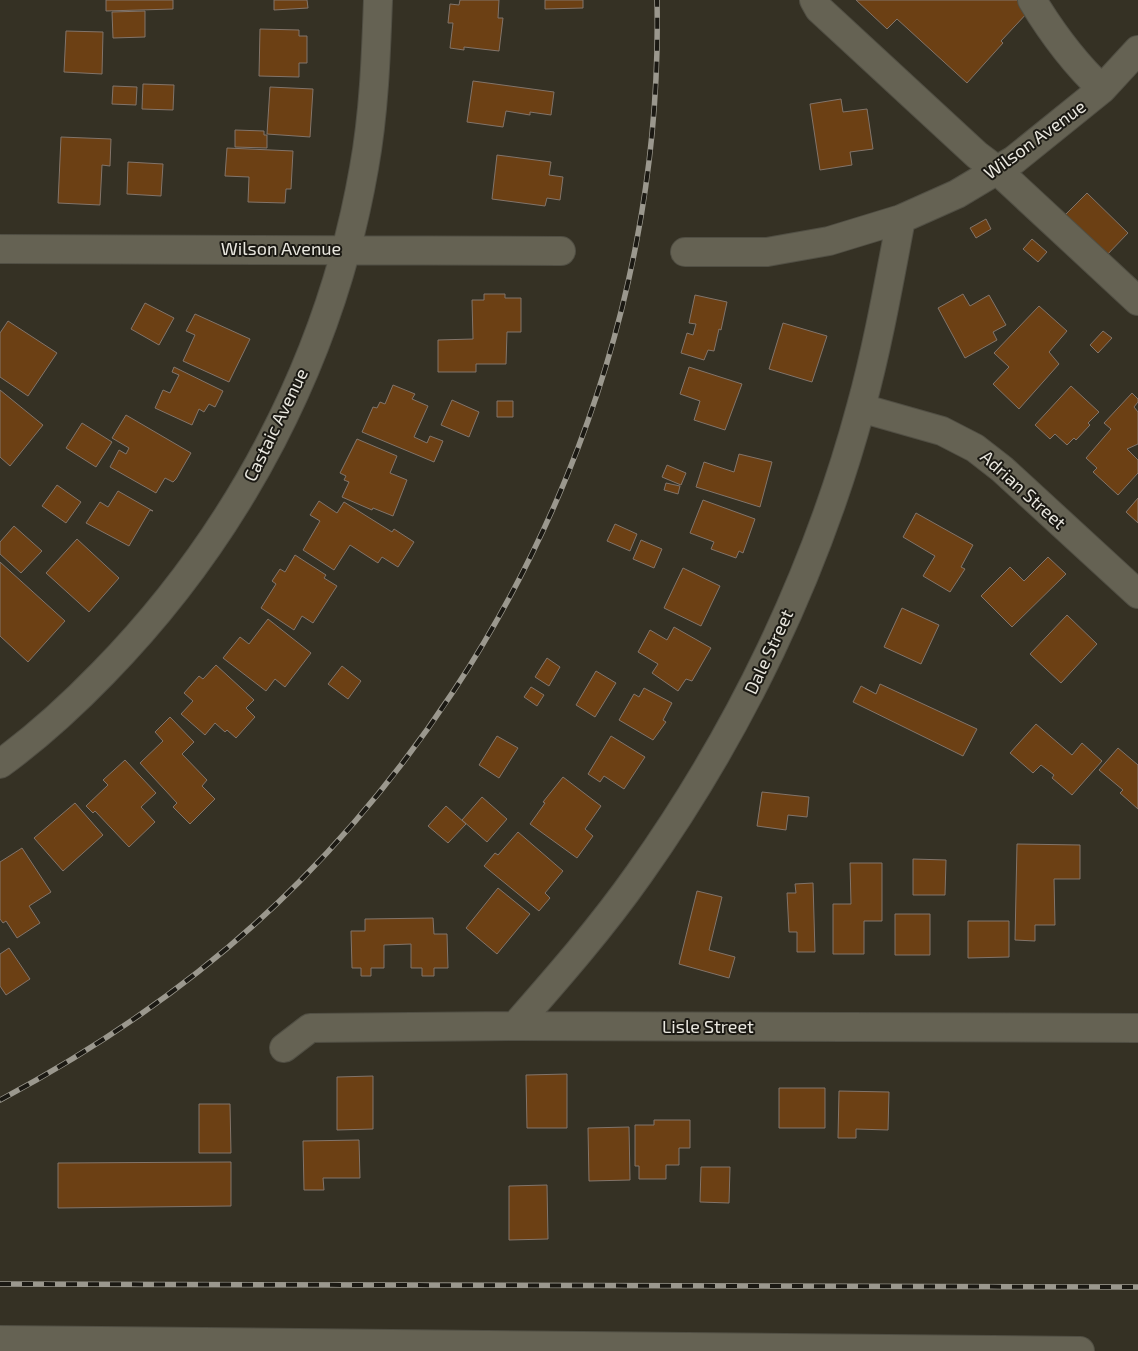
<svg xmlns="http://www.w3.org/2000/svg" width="1138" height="1351" font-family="'Exo 2',sans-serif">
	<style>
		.building { fill: #6c4014; stroke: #82746a }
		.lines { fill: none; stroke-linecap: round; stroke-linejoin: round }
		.minor-casing { stroke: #514f44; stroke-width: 30 }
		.minor { stroke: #656253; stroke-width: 28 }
		.rail-casing { stroke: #9b988e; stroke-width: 5.5 }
		.rail { stroke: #1b1913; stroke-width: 4; stroke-dasharray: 11; stroke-linecap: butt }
		.labels { text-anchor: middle; stroke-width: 4; stroke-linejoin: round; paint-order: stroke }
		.street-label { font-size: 18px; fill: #e9e7df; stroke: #1b1913 }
	</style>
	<rect width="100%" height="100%" fill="#353124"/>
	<path class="building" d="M106,0H173V9L106,11Z
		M274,0H307L308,8L274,10Z
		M460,0H499L498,18H503L499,51L464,47V50L450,48L453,23H448L450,4L459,5Z
		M545,0H583V8L545,9Z
		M856,0H1017L1029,11L1001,41L1003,43L967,83L897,19L887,29Z
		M145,11V37L113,38L112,12Z
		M260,29L299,30V36H307V63H299V77L259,76Z
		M66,31L103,32L102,74L64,72Z
		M473,81L554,92L551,115L530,112V115L506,111L503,127L467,122Z
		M143,84L174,85L173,110L142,109Z
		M113,86L137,87L136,105L112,104Z
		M270,87L313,89L310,137L267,134Z
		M841,99L843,112L867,109L873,149L850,152L852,165L820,170L810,104Z
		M235,130L264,131V135H267V148L235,147Z
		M61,137L111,139L110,166L102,165L100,205L58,203Z
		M227,148L293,151L291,189H286L285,203L248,202L249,177L225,176Z
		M497,155L551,162L549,175L563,177L560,200L547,198L545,206L492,199Z
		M128,162L163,164L161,196L127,194Z
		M1087,193L1128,233L1104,258L1062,218Z
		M986,219L991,229L976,238L970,228Z
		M1032,239L1047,252L1038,262L1023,249Z
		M484,294H505V298H521V332H507L506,364H476V372H438V340L473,339L472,300H484Z
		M963,294L970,306L989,295L1006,325L993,332L997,340L965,358L938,308Z
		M695,295L727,302L721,330L719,329L714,351L708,350L704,360L681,353L687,333L693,335L696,324L689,323Z
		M145,303L174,318L159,345L131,329Z
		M1039,306L1067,331L1049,352L1059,364L1019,409L993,384L1009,367L994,353Z
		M195,314L250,339L229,382L183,361L195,335L186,331Z
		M8,321L57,353L28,396L0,377V333Z
		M783,323L827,336L812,382L769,369Z
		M1103,331L1112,338L1098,353L1090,345Z
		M174,367L223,391L215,407L209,404L204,412L199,409L192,425L155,408L163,390L170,393L179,375L172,372Z
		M689,367L742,384L725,430L694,420L700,401L680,394Z
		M393,385L415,394L412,399L428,406L414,437L427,443L430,436L443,441L434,462L362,432L373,407L377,408L380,402L385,404Z
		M1071,386L1099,412L1088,423L1090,425L1076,440L1074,438L1067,445L1055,434L1050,439L1035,425Z
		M0,390L43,425L10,466L0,457Z
		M1132,393L1138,399V402L1134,407L1138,412V444L1127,449L1138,460V473L1118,495L1093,472L1097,468L1086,458L1111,429L1104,423Z
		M452,400L479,412L469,437L441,425Z
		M497,401H513V417H497Z
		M126,415L191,453L176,479L173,482L165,478L156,493L110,467L119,450L126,454L129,448L112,438Z
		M82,423L112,442L96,467L66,448Z
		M357,439L397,456L390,473L407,480L393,516L373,508L372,510L342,497L349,482L344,480L346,476L340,473Z
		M739,454L772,462L760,507L696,487L704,462L734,472Z
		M667,465L686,473L681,485L662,477Z
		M666,483L680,486L678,494L664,490Z
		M57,485L81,502L66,523L42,506Z
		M118,491L153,511L150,510L129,546L86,523L100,502L108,507Z
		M1138,498V523L1126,512Z
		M703,500L755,519L743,553L739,551L736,558L711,549L714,542L690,533Z
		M319,501L337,513L344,502L392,532L394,529L414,542L398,567L382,557L378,563L350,545L334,570L303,550L320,521L310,515Z
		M916,513L973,545L961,567L965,569L950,592L923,576L935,556L903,537Z
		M615,524L637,534L630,551L607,541Z
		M14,526L42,551L21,573L0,554V542Z
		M77,539L119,578L89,612L46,573Z
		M641,540L662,549L654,568L633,559Z
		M295,555L326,575L324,578L337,586L313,623L302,616L294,630L261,608L276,584L272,581L280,569L285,572Z
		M1048,557L1066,574L1012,627L981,596L1010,567L1024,581Z
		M0,562L65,621L28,662L0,636Z
		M683,568L720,586L701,626L664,608Z
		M902,608L939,625L921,664L884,647Z
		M1067,615L1097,644L1061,683L1030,654Z
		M268,619L311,653L285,687L275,679L266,691L223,658L240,637L249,644Z
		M674,627L711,648L692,681L686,679L678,691L652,673L658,664L638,652L650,630L667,640Z
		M547,658L560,667L549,686L535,677Z
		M216,665L254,700L246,708L255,717L236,738L227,730L225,732L215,723L205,735L181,714L193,701L184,693L199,676L203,679Z
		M342,666L361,681L348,699L328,684Z
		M596,671L616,683L595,717L576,705Z
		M880,684L977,729L963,756L853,702L861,686L876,694Z
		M531,687L544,695L537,706L524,697Z
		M644,688L672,703L663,720L666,722L653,740L619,720L634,694L639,697Z
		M170,717L194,742L182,754L207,780L202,786L215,799L190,824L173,807L177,803L140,763L163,741L155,732Z
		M1036,724L1072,755L1082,743L1102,761L1072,795L1052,778L1054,775L1041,765L1033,773L1010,753Z
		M497,736L518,748L499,778L479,765Z
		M611,736L645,757L624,789L604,776L600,782L588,774Z
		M1118,748L1138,765V809L1120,793L1123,790L1099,770Z
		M125,760L156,793L141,807L155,822L129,847L95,811L93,813L86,806L108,785L103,780Z
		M563,777L601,806L585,829L593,836L577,858L530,824L545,803L543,802Z
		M762,792L809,797L807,817L788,815L786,830L757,826Z
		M482,797L507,819L487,842L462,820Z
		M75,803L103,835L63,871L34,838Z
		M446,806L466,824L448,843L428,826Z
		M518,832L563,871L545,893L550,898L539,911L484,866L495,853L498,855Z
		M1017,844L1080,845V879H1054L1055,925H1035V941L1015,940Z
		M22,848L51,892L29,906L40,923L17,938L6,921L3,923L0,919V862Z
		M913,859L946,860L945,895H913Z
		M850,863H882V921H864V954H833V904H851Z
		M813,883L815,952H797V932H789L787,893H796L795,884Z
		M498,888L530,914L497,954L466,928Z
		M697,891L722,897L709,950L735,957L729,978L679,964Z
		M895,914H930V955H895Z
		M433,918L434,934H447L448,968H434V976H422V968H411V944L384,945V968H371V976H361V968H352L351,931H365V919Z
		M968,921H1009V957L968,958Z
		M9,948L30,979L6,995L0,986V954Z
		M567,1074V1128H527L526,1075Z
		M373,1076V1129L337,1130V1077Z
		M779,1088H825V1128H779Z
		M839,1091L889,1092L888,1130L856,1129V1138H838Z
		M199,1104H230L231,1153H199Z
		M654,1120H690V1148H679V1165H666V1179H639V1166H635V1125H654Z
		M629,1127L630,1180L589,1181L588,1128Z
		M359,1140L360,1178H323L324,1190H304L303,1141Z
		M231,1162V1206L58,1208V1163Z
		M701,1167H730L729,1203L700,1202Z
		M547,1185L548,1239L509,1240V1186Z"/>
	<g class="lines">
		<defs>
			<path id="minor" d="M814,0L819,9L977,155L997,170L1138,301
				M1032,0C1052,33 1074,63 1102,89
				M0,249L561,251
				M685,252H767L829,241L901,219L957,194L1014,160L1102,89L1138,50
				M861,408L942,431L975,448L1002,469L1138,594
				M0,764C37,737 71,706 103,673C238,535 331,358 364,168C374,113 376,56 378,0
				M515,1026C558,977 601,928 639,874C739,733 816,574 861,407C878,345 889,282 901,219
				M284,1048L310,1028L515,1026L1138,1028
				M0,1340L1080,1351"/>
		</defs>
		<use href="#minor" class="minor-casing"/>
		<use href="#minor" class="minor"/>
		<defs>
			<path id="rail" d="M0,1100C109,1042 213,969 300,881C529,649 664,326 657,0
				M0,1284L1138,1287"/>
		</defs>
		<use href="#rail" class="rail-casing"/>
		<use href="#rail" class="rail"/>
	</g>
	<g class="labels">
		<g class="street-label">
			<text transform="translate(1035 140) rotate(-36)" y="6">Wilson Avenue</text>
			<text x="281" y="255">Wilson Avenue</text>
			<text transform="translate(276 425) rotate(-64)" y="6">Castaic Avenue</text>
			<text transform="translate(1023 490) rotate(42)" y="6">Adrian Street</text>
			<text transform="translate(769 652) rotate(-65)" y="6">Dale Street</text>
			<text x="708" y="1033">Lisle Street</text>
		</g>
	</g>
</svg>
